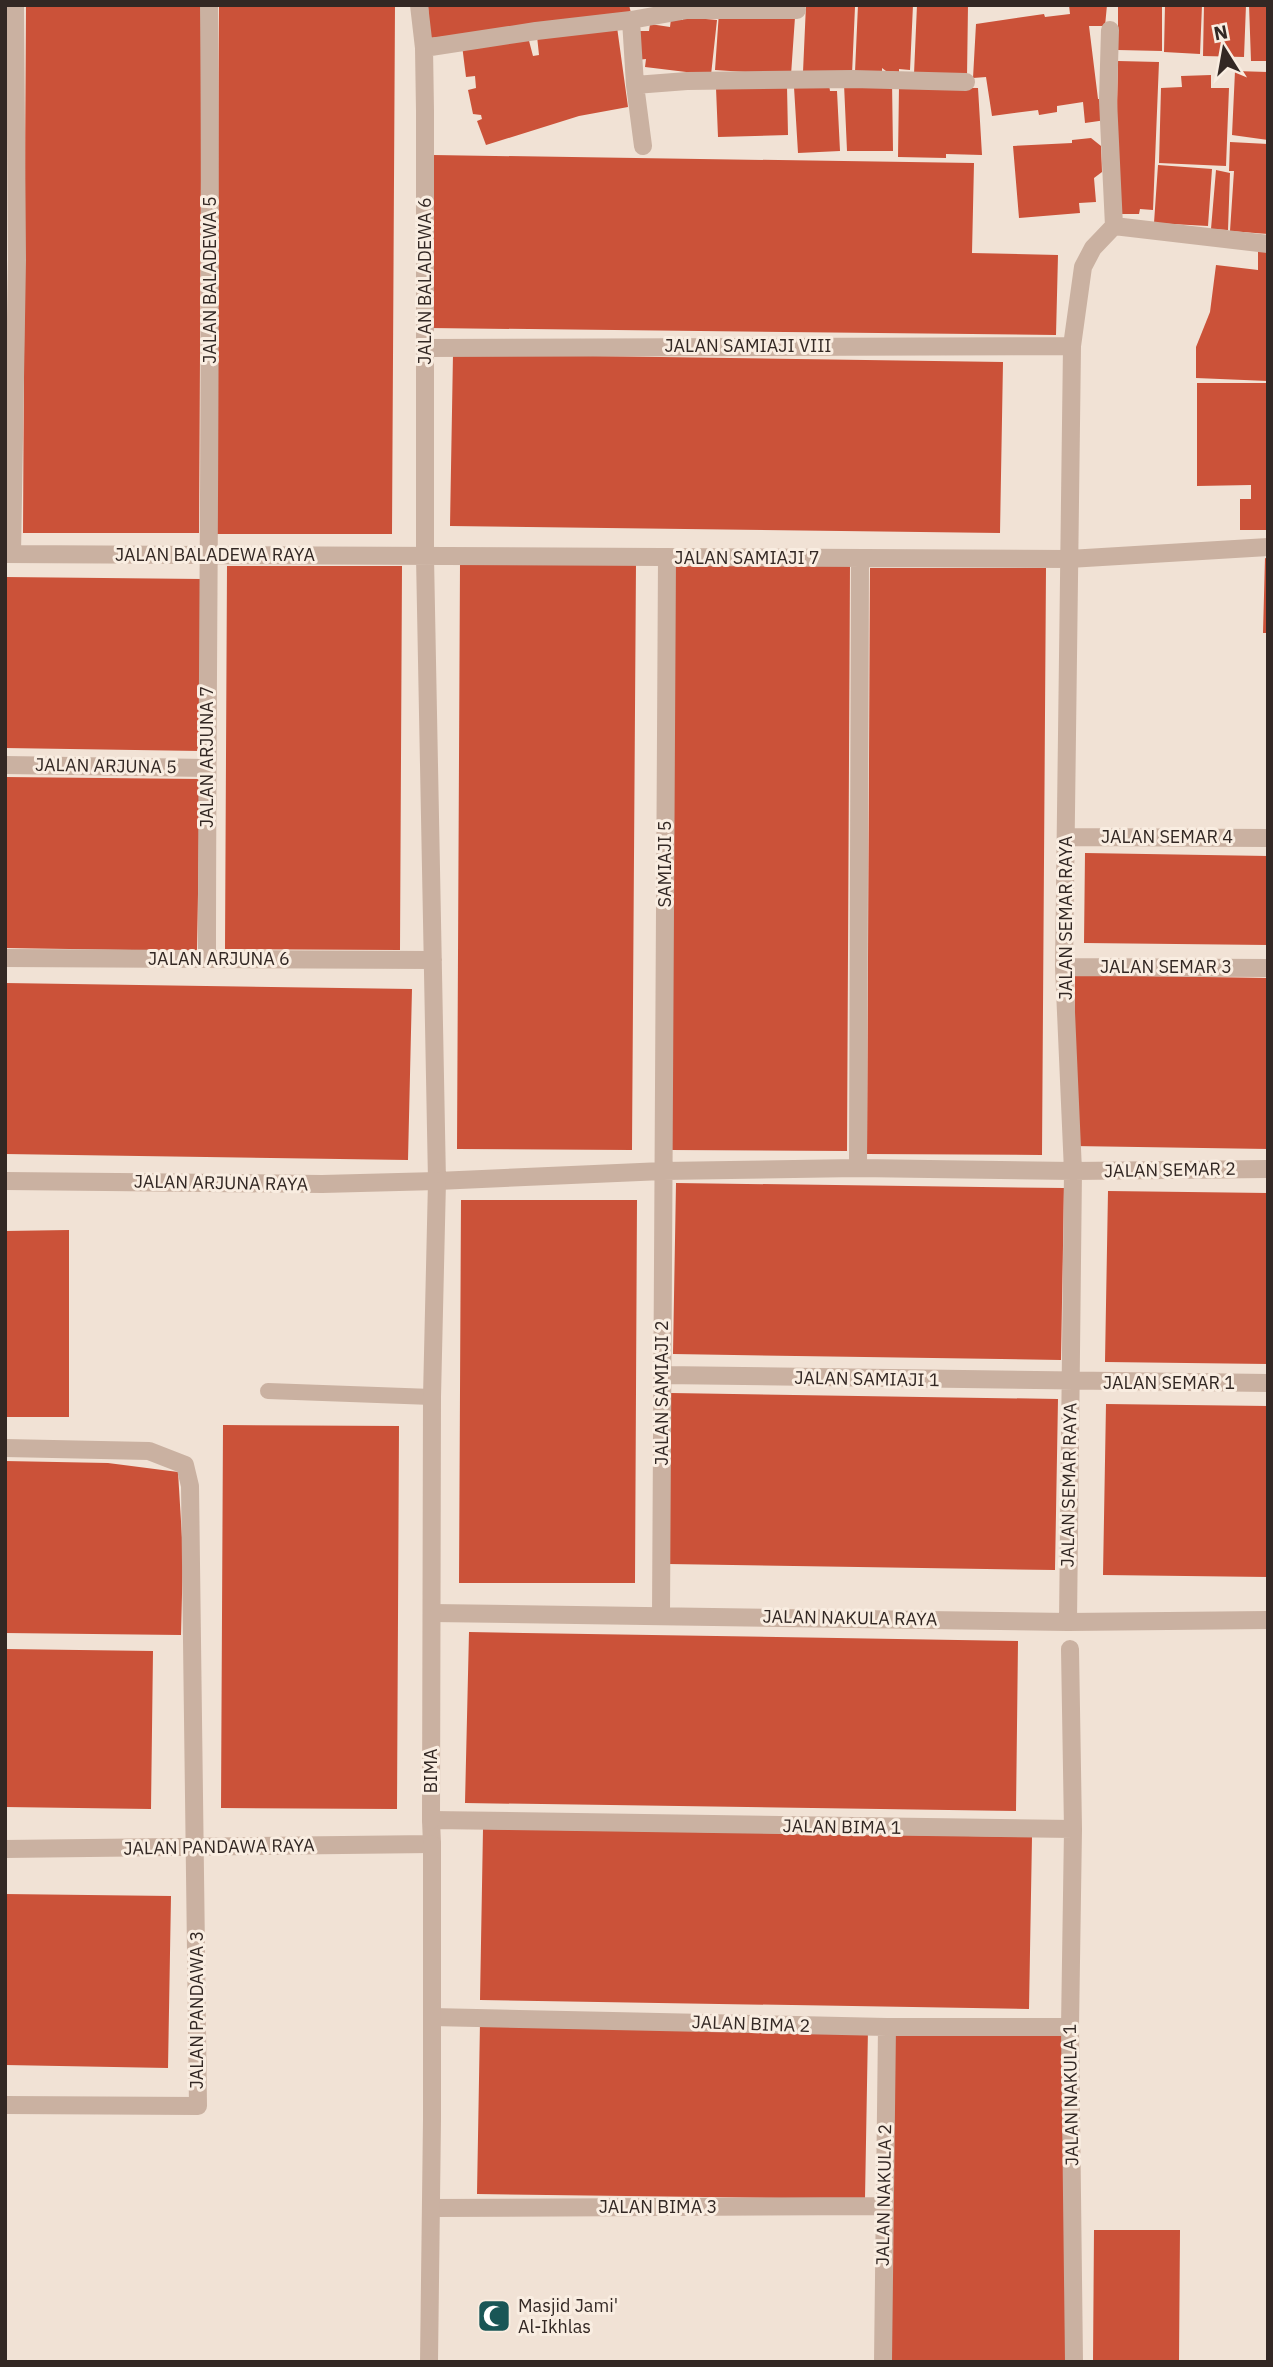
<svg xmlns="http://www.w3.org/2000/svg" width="1273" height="2367" font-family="'IBM Plex Sans',sans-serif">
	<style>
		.building { fill: #cb5239 }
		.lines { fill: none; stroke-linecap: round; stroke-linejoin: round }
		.service { stroke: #cab1a1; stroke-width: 16 }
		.minor { stroke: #cab1a1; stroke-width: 18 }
		.tertiary { stroke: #cab1a1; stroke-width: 18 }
		.labels { text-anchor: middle; stroke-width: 6; stroke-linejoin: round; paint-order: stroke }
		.street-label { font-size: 18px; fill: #332824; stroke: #f9ede1 }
		.poi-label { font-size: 18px; fill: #332824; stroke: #f9ede1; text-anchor: start }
	</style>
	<rect width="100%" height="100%" fill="#f1e2d5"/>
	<path class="building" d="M26,5H202L199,533H23Z
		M219,5H395L392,534H216Z
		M428,5H629L631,13L548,26L430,38Z
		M806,5L855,7L852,74L803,72Z
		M858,5H913L910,70L899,69V72L886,71L882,68V73L855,72Z
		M917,5H968L967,77L914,74Z
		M1069,5H1107L1105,26H1089L1098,99H1103L1106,120L1085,123L1083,102L1057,106V112L1039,115L1038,110L992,116L986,77L973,78L976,24L1044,14L1045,17L1070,14Z
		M1118,5H1162V51L1118,50Z
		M1165,5H1202L1200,54L1164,52Z
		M1204,5H1246L1244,57L1203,56Z
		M1249,5H1268V61H1251Z
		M719,12L795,17L791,75L715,70Z
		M683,17L717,20L711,75L645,67L646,59L636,60L637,31H649L650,24L670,27L671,19L683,20Z
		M617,27L628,107L579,116L486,145L477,121L482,119L481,115L473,114L468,90L476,88L475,76L466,77L462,45L528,37L533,56L539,55L537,36Z
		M1118,61L1159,62L1153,210L1140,209L1139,214H1115Z
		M1235,71L1268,72V140L1232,135Z
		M1211,75V88H1229L1226,166L1159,163L1161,88L1182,87L1181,76Z
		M892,81L893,151H847L844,84Z
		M829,85L830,91H837L840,151L798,153L794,87Z
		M787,86L788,135L718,137L716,88Z
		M899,87L978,88L982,155L946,154V158L898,157Z
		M1091,138L1101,146L1102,172L1094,178L1096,202L1079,203L1080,213L1019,218L1013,146L1072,143V140Z
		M1230,142L1268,144V234L1230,231L1234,171H1229Z
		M433,155L974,163L972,253L1058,255L1056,335L430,328Z
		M1158,165L1212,169L1208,226L1154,223Z
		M1216,170L1230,173L1228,230L1211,229Z
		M1258,251H1268V381L1196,378V347L1210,312L1216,265L1258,270Z
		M453,354L1003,362L1000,533L450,526Z
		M1197,383H1268V530H1240V499H1251V485L1197,486Z
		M1265,558L1268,559V633H1263Z
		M460,563H636L632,1150L457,1149Z
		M674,563L850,564L847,1151L671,1150Z
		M227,566H402L400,950L225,949Z
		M870,568H1046L1042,1155L867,1154Z
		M5,577L202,579L200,751L5,748Z
		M5,777L200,779L197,951L5,948Z
		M1085,853L1268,856V945L1084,943Z
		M1075,975L1268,978V1149L1073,1146Z
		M5,983L412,989L408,1160L5,1154Z
		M676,1183L1064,1188L1061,1360L673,1354Z
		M1108,1191L1268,1193V1364L1105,1362Z
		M461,1200H637L635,1583H459Z
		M69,1230V1417H5V1231Z
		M671,1393L1058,1399L1055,1570L668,1564Z
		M1106,1404L1268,1406V1577L1103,1575Z
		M223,1425L399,1426L397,1809L221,1808Z
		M5,1461L108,1463L178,1472L183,1554L181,1635L5,1633Z
		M469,1632L1018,1641L1016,1811L465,1803Z
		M5,1649L153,1651L151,1809L5,1807Z
		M483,1829L1032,1837L1029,2009L480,2000Z
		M5,1894L171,1896L168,2068L5,2065Z
		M480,2022L868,2028L865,2199L477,2194Z
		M891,2035H1067L1065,2362H890Z
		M1094,2230H1180L1179,2362H1093Z"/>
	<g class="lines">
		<path class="service" d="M268,1391L432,1397"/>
		<path class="minor" d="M419,5L424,48L425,111V557L437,1181L663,1171L858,1168L1073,1171L1268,1169
			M631,20L635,85L643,146
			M1110,30L1108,100L1114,226
			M424,48L536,31L631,20L687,10H797
			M635,85L687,81L853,79L966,82
			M1114,226L1268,244
			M425,348L1072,346
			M5,554L1069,559L1268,547
			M12,554L17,260L15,5
			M5,765L207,768
			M1066,837L1268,838
			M5,958L433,960
			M207,958C207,641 212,323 209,5
			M1064,967L1268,968
			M858,1168L860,559
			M662,1375L1268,1383
			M5,1448L149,1451L185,1465L190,1486L198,2106L5,2105
			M432,1613L1068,1622L1268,1620
			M661,1615L667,558
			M1068,1622L1073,1171L1064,967L1072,346L1083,267L1093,248L1114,226
			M1073,1829L1070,2027L1074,2362
			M5,1849L432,1844L431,1820L1073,1829L1070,1649
			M432,2017L887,2027H1070
			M431,2208L884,2206
			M883,2362L887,2027"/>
		<path class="tertiary" d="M5,1181L322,1184L437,1181L432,1397L431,1820
			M429,2362L432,2119V1844"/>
	</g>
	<defs>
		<symbol id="mosque-square" viewBox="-11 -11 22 22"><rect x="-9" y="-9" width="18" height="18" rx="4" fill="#195656" stroke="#f9ede1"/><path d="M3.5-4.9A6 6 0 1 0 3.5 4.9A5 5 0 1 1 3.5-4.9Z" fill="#fff"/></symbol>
	</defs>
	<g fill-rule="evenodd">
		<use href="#mosque-square" x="475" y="2297" width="38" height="38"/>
	</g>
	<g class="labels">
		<g class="street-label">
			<text transform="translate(210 280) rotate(-90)" y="6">JALAN BALADEWA 5</text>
			<text transform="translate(425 281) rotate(-90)" y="6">JALAN BALADEWA 6</text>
			<text x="748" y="352">JALAN SAMIAJI VIII</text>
			<text x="215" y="561">JALAN BALADEWA RAYA</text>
			<text x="747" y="564">JALAN SAMIAJI 7</text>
			<text transform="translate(207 757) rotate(-90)" y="6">JALAN ARJUNA 7</text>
			<text transform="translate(106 766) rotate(1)" y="6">JALAN ARJUNA 5</text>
			<text x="1167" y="843">JALAN SEMAR 4</text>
			<text transform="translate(665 864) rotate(-90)" y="6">SAMIAJI 5</text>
			<text transform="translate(1066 918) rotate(-90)" y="6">JALAN SEMAR RAYA</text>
			<text x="219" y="965">JALAN ARJUNA 6</text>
			<text x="1166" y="973">JALAN SEMAR 3</text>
			<text transform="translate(1170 1170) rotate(-1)" y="6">JALAN SEMAR 2</text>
			<text transform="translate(221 1183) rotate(1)" y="6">JALAN ARJUNA RAYA</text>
			<text transform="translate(867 1379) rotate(1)" y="6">JALAN SAMIAJI 1</text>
			<text x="1169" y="1389">JALAN SEMAR 1</text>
			<text transform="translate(662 1393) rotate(-90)" y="6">JALAN SAMIAJI 2</text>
			<text transform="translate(1069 1485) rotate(-89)" y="6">JALAN SEMAR RAYA</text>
			<text transform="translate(850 1618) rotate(1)" y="6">JALAN NAKULA RAYA</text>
			<text transform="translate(431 1771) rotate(-90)" y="6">BIMA</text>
			<text transform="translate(842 1827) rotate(1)" y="6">JALAN BIMA 1</text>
			<text transform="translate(219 1847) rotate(-1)" y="6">JALAN PANDAWA RAYA</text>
			<text transform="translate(197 2010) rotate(-90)" y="6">JALAN PANDAWA 3</text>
			<text transform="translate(751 2024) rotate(2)" y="6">JALAN BIMA 2</text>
			<text transform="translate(1071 2095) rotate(-91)" y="6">JALAN NAKULA 1</text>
			<text transform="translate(884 2195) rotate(-89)" y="6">JALAN NAKULA 2</text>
			<text x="658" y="2213">JALAN BIMA 3</text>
		</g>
		<g class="poi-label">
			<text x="518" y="2312">Masjid Jami'<tspan x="518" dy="21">Al-Ikhlas</tspan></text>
		</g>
	</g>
	<rect width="1273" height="2367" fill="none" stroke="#332824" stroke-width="14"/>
	<g transform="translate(1224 49) rotate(349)" stroke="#f9ede1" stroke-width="5" paint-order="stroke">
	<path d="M0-5L12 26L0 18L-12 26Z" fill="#332824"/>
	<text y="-10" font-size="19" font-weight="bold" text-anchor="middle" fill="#332824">N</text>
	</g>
</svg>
